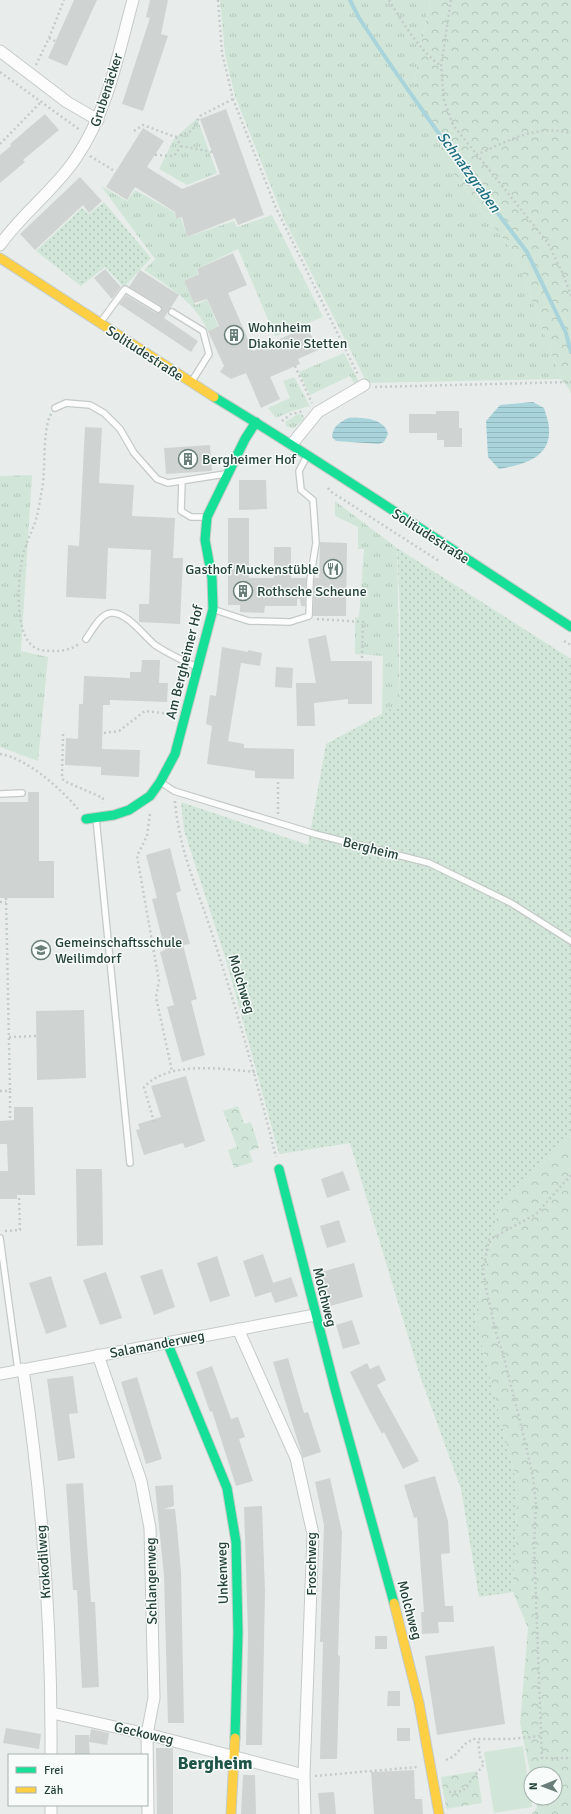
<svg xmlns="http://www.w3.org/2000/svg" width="571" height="1814" font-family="Signika,sans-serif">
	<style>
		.grass { fill: url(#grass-tufts) }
		.forest { fill: url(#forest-crowns) }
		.garden { fill: url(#garden-dots) }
		.pitch { fill: #d1e6d8 }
		.water { fill: url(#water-rules) }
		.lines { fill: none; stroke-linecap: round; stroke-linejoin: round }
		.stream { stroke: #a9d4db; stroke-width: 4 }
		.building { fill: #cfd4d2 }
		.lane-casing { stroke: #c5cac8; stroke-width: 8 }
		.street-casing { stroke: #c5cac8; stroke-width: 13 }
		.fast-casing { stroke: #c3cbc8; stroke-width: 11 }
		.slow-casing { stroke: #c3cbc8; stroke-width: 11 }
		.path { stroke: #c3ccca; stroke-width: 2.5; stroke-dasharray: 2 3; stroke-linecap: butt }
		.lane { stroke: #fcfcfc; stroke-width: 5.5 }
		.street { stroke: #fcfcfc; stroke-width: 11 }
		.fast { stroke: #16e098; stroke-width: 9 }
		.slow { stroke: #ffcf43; stroke-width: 9 }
		.labels { text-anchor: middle; stroke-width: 3; stroke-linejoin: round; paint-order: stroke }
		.street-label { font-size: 14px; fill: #24423a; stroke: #f7fbf9 }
		.poi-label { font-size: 14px; fill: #24423a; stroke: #f7fbf9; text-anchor: start }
		.water-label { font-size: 15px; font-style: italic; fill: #1c6f80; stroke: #f7fbf9 }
		.district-label { font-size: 18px; font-weight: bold; fill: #1f5548; stroke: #f7fbf9 }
	</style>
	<defs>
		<pattern id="grass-tufts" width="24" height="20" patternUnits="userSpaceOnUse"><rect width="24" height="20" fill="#d1e6d8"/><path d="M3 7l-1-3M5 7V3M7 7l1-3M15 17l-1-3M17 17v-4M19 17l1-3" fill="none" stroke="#b3c6ba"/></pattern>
		<pattern id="forest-crowns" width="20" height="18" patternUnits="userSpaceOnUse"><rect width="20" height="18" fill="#d1e6d8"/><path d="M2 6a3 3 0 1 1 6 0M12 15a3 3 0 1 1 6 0" fill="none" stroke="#b3c6ba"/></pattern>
		<pattern id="garden-dots" width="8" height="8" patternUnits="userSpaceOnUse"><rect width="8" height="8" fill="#d1e6d8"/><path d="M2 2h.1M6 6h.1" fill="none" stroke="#b3c6ba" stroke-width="1.8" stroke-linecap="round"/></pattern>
		<pattern id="water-rules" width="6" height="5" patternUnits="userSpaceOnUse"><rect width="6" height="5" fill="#a9d4db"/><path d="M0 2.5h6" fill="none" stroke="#91b7bd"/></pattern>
	</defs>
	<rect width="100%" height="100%" fill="#e8edeb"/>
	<path class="grass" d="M220,0H430L415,76L453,174L515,254L561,379L367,383L284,219L235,96L225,54Z
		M197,118L217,173L187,185L159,169L174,139Z
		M101,186L127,201L135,190L174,212L176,219L181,218L187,237L234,221L237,227L272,215L323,317L275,336L238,249L197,269L198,274L184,281L195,305L207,300L218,326L208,331C196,303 168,286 144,270L155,259Z
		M344,353L360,384L356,387L350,376L310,395L299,372Z
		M294,377L310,406L292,411L276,418L268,408L290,398L283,381Z
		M298,414L303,415L304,419L294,428L287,427L285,422Z
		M32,475L21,651L48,657L38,761L0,747V476Z
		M335,501L397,548L400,704L382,714L383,656L355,654V618L359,617L364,549H358V527L335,516Z"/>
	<path class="forest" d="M430,0H571V394L569,389L561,379L515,254L453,174L417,94L415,76Z
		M238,1106L244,1124L251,1122L259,1148L249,1151L253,1162L234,1168L228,1150L237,1147L223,1111Z
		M571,1136V1814H532L537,1808L535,1798H555V1774H531V1777L520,1723L528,1628L513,1592L518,1488L475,1318L499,1206Z
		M477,1771L482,1803L446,1809L441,1777Z"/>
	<path class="garden" d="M104,202L151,258L124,287L105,267L81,286L36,251L82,208L89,214Z
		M397,548L571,659V1136L499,1206L475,1318L518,1488L513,1592L479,1597L461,1489L420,1376L350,1143L279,1154L227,963L184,830L181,802L308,845L326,744L400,704V613Z"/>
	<path class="pitch" d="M523,1746L532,1807L494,1813L484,1752Z"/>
	<path class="water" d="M533,402L544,408C546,415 549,422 549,429C551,459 521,465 499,469L488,457L486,421L500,405Z
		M348,418C361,417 385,418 388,434L384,442L379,444L336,441L332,437C333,426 339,423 348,418Z"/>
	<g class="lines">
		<path class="stream" d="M350,0L359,18L392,67L456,158L527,252L566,333L571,352"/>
	</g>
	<path class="building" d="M74,0H97L67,66L48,58Z
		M150,0H168L161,34L168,36L143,111L122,104L150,18L146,17Z
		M226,109L264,215L238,225L235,218L187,237L182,217L176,219L175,212L135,187L127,200L106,187L143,128L164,141L147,167L182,189L220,174L200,119Z
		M45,114L59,130L23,160L25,162L0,183V155L11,146L10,144Z
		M80,177L102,201L89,213L83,205L35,250L20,234Z
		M233,253L247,285L228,293L253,351L307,327L318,350L298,359L300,364L270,377L280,399L261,408L246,373L231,379L220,372L224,366L208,331L219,326L207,299L194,303L184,281L199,274L197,269Z
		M105,269L121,287L112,299L94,278Z
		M140,270L179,295L164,318L198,341L191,352L119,304L126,295L156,313L161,312V306L129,287Z
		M436,411H459V428H462V447H444V440H437V433H409V414H436Z
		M85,427L102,428L99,483L134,485L132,516L175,518L173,558H183L180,624L139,622V604H149L151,550L108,548L106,599L66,597L68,545L79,546Z
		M210,445L212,471L166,474L164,448Z
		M239,480H266L267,509L239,510Z
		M228,518H249V578H274V547H291V578H306L305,606H301L300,599H297V606H265L264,613L240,612V605H228Z
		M320,542L347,543L346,616H313L314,580L315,578H319Z
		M326,635L331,661H372V704H348V699L314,703L315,726H297L296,683H316L308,639Z
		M222,647L248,652V650L262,653L260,666L241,663L228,741L244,744V748L294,749V779L255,778V771L207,764L212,726L206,724L210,695L216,696Z
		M142,660H160L159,683H168L167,702L110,700V705H103L102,749L140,750L139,777L101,775V767L65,765L66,738L78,739L79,704H83L84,676L130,678V672H141Z
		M276,667L293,668L292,688L275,687Z
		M28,792H39V861H54V898H0V802H28Z
		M170,848L181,891L176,893L190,944L183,945L197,999L191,1001L205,1055L182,1062L167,1007L174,1005L160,952L165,950L152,899L157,898L146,855Z
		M84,1010L86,1078L37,1080L36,1011Z
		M186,1076L205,1141L185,1148L183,1143L144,1155L136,1130L140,1129L138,1124L161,1117L151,1086Z
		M14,1107H33L35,1195H17V1199H0V1171H8L7,1144H0V1121L14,1120Z
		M76,1169H102L103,1245L77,1246Z
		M343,1171L350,1190L327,1198L321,1179Z
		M339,1220L346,1242L327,1248L320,1226Z
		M263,1254L273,1283L291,1277L298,1296L275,1303L271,1292L255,1297L243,1261Z
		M217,1256L230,1296L210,1302L197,1263Z
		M354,1263L363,1297L330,1306L321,1272Z
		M162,1269L175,1307L154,1315L140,1276Z
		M106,1272L122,1318L100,1325L83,1280Z
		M51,1276L67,1327L46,1334L29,1283Z
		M352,1320L360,1344L343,1349L336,1325Z
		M288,1358L304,1413L308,1412L321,1452L303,1458L273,1362Z
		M367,1363L370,1369L379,1365L386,1380L377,1385L419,1461L403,1469L384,1432L382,1434L368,1408L350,1372Z
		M212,1366L231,1419L238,1417L245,1437L239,1439L253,1481L236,1486L212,1411L210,1412L196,1372Z
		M73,1376L78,1413L69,1414L75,1458L58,1461L47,1379Z
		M137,1377L162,1459L146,1464L121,1382Z
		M435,1476L448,1521L450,1553L441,1554L445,1606H453L454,1622H438L439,1633L422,1634L421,1612H424L417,1517L414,1518L404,1485Z
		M330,1478L342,1532L338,1655L340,1656L337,1759H320L323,1642H320L324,1525L315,1482Z
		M83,1483L91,1602H95L99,1687L82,1688L77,1590H73L66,1484Z
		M173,1485L174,1506L164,1509H175L177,1527L181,1572L184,1723H168L164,1576L155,1486Z
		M262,1506L265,1592L262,1745H246L248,1633L244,1507Z
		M375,1636H387V1649H375Z
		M494,1646L505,1724L437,1735L425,1656Z
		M388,1691H400V1706H387Z
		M6,1728L41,1734L39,1749L3,1743Z
		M397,1728H410V1741H397Z
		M91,1729L109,1733L107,1745L89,1742L90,1755H75V1735H89V1741Z
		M156,1748H173V1814H157Z
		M414,1770L415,1799H422L423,1814H374L371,1772Z
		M243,1775H255L256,1814H241Z
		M334,1792L336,1814H320L318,1793Z"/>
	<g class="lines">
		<defs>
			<path id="lane" d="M172,312L203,331L209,354L192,381
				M100,323L125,289L158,309
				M55,408L66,403L90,405L104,413L120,429L134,453L157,479L168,483L225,474
				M182,481L181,511L191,517H206
				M215,610L249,621L290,622L309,616L310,580L316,543L313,500L301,490L299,471L307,456
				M86,639C92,631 100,614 111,613C126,611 144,636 155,645C168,654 182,660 197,667
				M162,783L174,791L315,834L429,863L511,903L571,941
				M0,794L22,793
				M96,818L130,1163
				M0,1238L18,1370"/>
			<path id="street" d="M0,51L67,102L98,120
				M0,245C22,213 55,190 76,158C108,111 118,54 133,0
				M292,444L318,412L364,385
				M238,1329L296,1458L313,1534L304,1775L305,1814
				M98,1355L141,1481L150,1528L154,1698L147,1734L148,1814
				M23,1369C42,1496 52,1627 51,1755
				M0,1374L315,1315
				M52,1713L147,1734L304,1775
				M51,1814V1805"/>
			<path id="fast" d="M214,397C335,470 452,550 571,627
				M86,819L114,815L129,810L150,796L160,782L175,754L213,609L212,578L205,540L207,517L245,439L256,422
				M279,1169L335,1389L394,1603
				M167,1342L227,1488L236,1542L238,1633L235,1738"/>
			<path id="slow" d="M0,258L214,397
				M394,1603L419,1703L439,1814
				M231,1814L235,1738"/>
		</defs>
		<use href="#lane" class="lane-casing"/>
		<use href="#street" class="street-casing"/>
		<use href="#fast" class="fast-casing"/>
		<use href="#slow" class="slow-casing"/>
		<path class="path" d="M218,0L222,53L233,99L276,208L358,375
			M389,0C403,23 419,50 441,66
			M451,0L441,66L444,100L453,125L548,243L564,276L571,296
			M49,38L55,41
			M36,65L49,38L64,0
			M0,72L80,130
			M134,131L143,125L175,137L192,131L200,116L233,99
			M176,137L181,146L212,152
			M0,144L42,101
			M155,155L174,156L181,146
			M476,155C508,141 536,124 571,133
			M90,156L113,170
			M295,366L312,403
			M375,387L571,382
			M51,414C42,430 46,469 42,489C40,499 39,510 36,519C33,530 27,540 24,551C18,573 11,644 41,650C55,652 67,652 79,644
			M282,421L291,414L304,411
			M328,488L330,491L439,561
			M317,619L363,622L362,658
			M564,641L571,645
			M104,733L119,731L145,711L171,714
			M63,734L62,778L64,781L103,798L102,803
			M0,754C27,758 61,789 78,809
			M175,801C179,853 200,894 215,943C238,1014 258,1085 276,1157
			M150,814L147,836L137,856L159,981L156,997L172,1071
			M278,814V782
			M6,898L10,1091
			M0,902H6
			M9,1037L36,1036
			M0,1091H10V1120
			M154,1122L144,1087C170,1060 222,1069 255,1072
			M571,1175L536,1214L489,1240L483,1270L486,1288L496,1333L503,1354L522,1429L533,1477L536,1504L534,1546L542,1758H571
			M5,1231L20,1230L19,1195
			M446,1760L454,1756L465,1744L473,1739H510L541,1736
			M315,1776L417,1767
			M449,1792L463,1791L484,1764L480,1757L478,1739"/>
		<use href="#lane" class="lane"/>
		<use href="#street" class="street"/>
		<use href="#fast" class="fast"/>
		<use href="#slow" class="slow"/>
	</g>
	<defs>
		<symbol id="building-ring" viewBox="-11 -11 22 22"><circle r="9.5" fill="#f7fbf9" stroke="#697e78" stroke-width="1.5"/><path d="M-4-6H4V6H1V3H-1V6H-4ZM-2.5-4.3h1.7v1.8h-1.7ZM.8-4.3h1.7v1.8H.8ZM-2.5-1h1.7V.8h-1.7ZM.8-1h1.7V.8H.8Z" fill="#697e78"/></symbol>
		<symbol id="restaurant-ring" viewBox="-11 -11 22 22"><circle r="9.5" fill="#f7fbf9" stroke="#697e78" stroke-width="1.5"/><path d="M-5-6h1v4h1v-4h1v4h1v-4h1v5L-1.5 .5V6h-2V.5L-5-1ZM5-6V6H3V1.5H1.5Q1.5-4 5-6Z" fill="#697e78"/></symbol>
		<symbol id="school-ring" viewBox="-11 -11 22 22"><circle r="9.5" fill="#f7fbf9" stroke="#697e78" stroke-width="1.5"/><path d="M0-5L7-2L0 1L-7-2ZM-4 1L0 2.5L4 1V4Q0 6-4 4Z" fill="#697e78"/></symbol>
	</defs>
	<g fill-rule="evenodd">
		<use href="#building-ring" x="223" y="324" width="22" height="22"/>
		<use href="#building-ring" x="177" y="448" width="22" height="22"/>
		<use href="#restaurant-ring" x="322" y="558" width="22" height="22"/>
		<use href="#building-ring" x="232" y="580" width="22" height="22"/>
		<use href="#school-ring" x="30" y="939" width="22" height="22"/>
	</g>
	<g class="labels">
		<g class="street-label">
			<text transform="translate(106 90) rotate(-72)" y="5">Grubenäcker</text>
			<text transform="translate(145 353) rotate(33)" y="5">Solitudestraße</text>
			<text transform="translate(431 536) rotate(33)" y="5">Solitudestraße</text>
			<text transform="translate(184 662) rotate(-76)" y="5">Am Bergheimer Hof</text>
			<text transform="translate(371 848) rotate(14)" y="5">Bergheim</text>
			<text transform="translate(242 984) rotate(73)" y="5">Molchweg</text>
			<text transform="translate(325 1297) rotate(76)" y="5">Molchweg</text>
			<text transform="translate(157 1344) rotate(-11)" y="5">Salamanderweg</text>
			<text transform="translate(43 1562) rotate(-94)" y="5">Krokodilweg</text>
			<text transform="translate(311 1564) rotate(-90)" y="5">Froschweg</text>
			<text transform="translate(222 1573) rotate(-92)" y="5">Unkenweg</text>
			<text transform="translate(151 1581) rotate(-91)" y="5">Schlangenweg</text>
			<text transform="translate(410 1610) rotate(75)" y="5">Molchweg</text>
			<text transform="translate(144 1733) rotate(13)" y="5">Geckoweg</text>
		</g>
		<g class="poi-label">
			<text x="248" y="332">Wohnheim<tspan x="248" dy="16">Diakonie Stetten</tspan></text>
			<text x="202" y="464">Bergheimer Hof</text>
			<text x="319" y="574" text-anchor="end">Gasthof Muckenstüble</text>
			<text x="257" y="596">Rothsche Scheune</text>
			<text x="55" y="947">Gemeinschaftsschule<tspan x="55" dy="16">Weilimdorf</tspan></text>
		</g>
		<g class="water-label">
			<text transform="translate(469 172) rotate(54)" y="5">Schnatzgraben</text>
		</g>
		<g class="district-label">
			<text x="215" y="1769">Bergheim</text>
		</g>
	</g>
	<rect x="8" y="1754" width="140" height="52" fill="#f7fbf9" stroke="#a3b1ad"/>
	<rect x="16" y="1767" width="20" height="6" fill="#16e098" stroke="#a3b1ad"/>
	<text x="44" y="1774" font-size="12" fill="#24423a">Frei</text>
	<rect x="16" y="1787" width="20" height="6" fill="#ffcf43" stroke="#a3b1ad"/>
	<text x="44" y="1794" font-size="12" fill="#24423a">Zäh</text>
	<g transform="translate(543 1786) rotate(269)"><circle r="19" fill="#f7fbf9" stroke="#a3b1ad"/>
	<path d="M0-3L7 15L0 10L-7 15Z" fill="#697e78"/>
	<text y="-6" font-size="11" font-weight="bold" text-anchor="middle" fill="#24423a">N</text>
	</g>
</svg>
